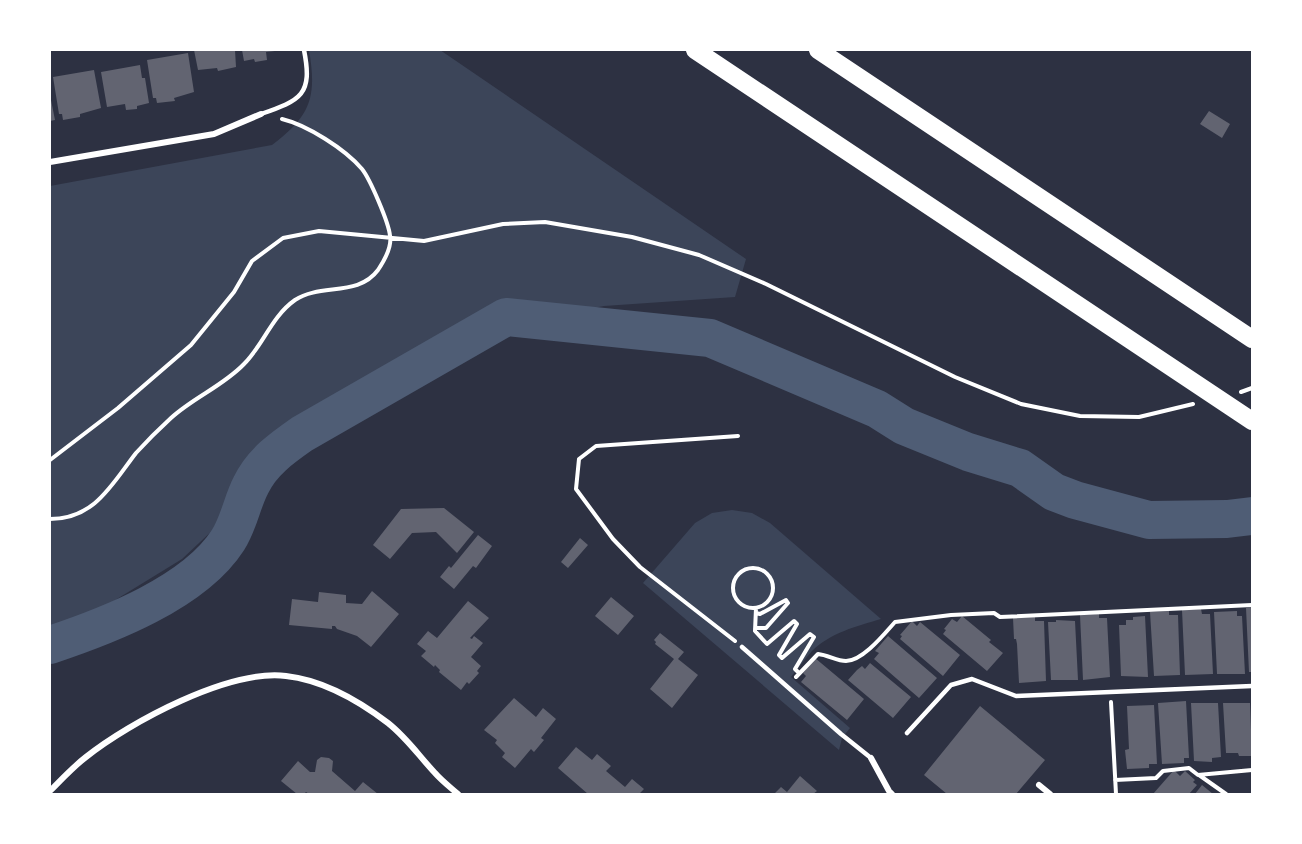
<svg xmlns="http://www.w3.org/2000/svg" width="1302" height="844" font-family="'Times New Roman',serif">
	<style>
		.green { fill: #3c4559 }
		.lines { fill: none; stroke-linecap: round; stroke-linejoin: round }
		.river { stroke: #4f5d75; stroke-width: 38 }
		.building { fill: #626471 }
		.path { stroke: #fff; stroke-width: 4 }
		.service { stroke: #fff; stroke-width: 4.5 }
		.minor { stroke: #fff; stroke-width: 6 }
		.motorway { stroke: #fff; stroke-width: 18 }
	</style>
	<rect width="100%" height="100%" fill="#2d3142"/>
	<path class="green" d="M309,50H440L746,259L735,297L604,306L508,324L384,369L182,559L68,629L50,634V186L272,145C311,116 317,97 309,50Z
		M732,510L752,513L770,523L881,619C857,626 830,633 812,651C805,659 798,668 791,677L850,728L842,738L839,750L643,583L695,523L712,513Z"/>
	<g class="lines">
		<path class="river" d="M50,645C107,626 194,593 228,540C239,523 242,502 251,485C262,462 282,448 302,434L506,317L710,338L877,409L904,426L968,452L1020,468L1054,492L1075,500L1149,520L1227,519L1252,516"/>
	</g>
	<path class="building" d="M194,50H235L236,67L218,71L217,68L198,70Z
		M242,50H274L275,51L266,52L267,60L255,62L254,59L244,61Z
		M188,53L194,92L174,98L175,101L157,103L156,98H153L147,60Z
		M140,65L142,78H145L149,103L137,106V109L126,110L125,104L107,107L101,72Z
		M94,70L101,108L80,114V117L63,120L62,114H59L53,77Z
		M50,95L55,120L50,121Z
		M1209,111L1230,124L1222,138L1200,124Z
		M444,508L474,532L457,553L436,532L412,533L390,559L373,545L401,509Z
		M478,535L492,546L476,568L473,566L454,589L440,577L449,566L451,568Z
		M580,538L588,545L568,568L561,562Z
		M372,591L399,614L371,647L357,636L337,629L335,626H332V629L289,625L292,599L318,602L319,592L346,595V603L362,604Z
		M611,597L634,616L618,635L595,616Z
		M468,601L489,618L470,638L472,639L474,636L483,643L471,657L481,666L477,671L479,673L469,684L467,682L461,690L439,672L440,670L435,665L434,667L421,656L426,651L417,644L428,631L437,638Z
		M1252,607V672H1249L1246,608Z
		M1201,609L1202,614H1210L1213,674L1185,675L1182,610Z
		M1169,611V615H1178L1180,675L1154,676L1150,612Z
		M1237,611V616H1242L1245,674H1217L1214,612Z
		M1099,614V618H1107L1110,677L1083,680L1080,615Z
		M962,616L991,640L989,642L1003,653L987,671L943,634L946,630L944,629L952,619L957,622Z
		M1145,616L1148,677L1121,676L1119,625H1126V620H1133V617Z
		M1035,617V621H1044L1046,681L1019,683L1017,644L1016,639H1014L1013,618Z
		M1056,620L1075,621L1078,680H1051L1048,622H1056Z
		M912,621L917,626L920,622L960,655L943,676L900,639L902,636L900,635Z
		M660,633L684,652L678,659L698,675L672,708L650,689L674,659L655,644L656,642L654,640Z
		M888,636L937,678L919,698L874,659L879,653L875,651Z
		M815,658L864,699L847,720L801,682L806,676L803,673Z
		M870,663L911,697L893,718L848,680L857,670L862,666L865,669Z
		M514,698L536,717L543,708L556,719L541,738L544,740L534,752L531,749L515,768L502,757L505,753L495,743L497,740L484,730Z
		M1186,701L1189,758H1184V763L1162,764L1158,703Z
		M1191,703H1218L1221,757L1212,758V762L1194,761Z
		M1223,703H1250L1252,756H1239L1238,753H1226Z
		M1154,705L1157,764H1149V768L1127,769L1125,750L1129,749L1127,706Z
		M980,706L1045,760L1016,794H947L924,775Z
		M576,747L592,760L597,754L611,766L606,771L625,787L632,779L644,789L639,794H588L558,768Z
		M321,757L329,758L333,761L332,771L355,791L363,782L378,794H309L306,792L304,794H297L281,781L298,761L310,772H315L317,760Z
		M1174,770L1180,776L1185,771L1195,780L1193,782L1197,785L1189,794H1153Z
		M800,776L817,791L813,794H774L781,787L787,792Z
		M1202,785L1213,794H1195Z"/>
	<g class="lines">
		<path class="path" d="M1241,392L1252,388
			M50,460L118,408L191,345L234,292L252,261L283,238L319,231L424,241L503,224L545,222L632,237L699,255L766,284L955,377L1021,404L1080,416L1139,417L1193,404
			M50,519C95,519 112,484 136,453C147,441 159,429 171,418C194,397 223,386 244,364C264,344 271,317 295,300C321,283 358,297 378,270C384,261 392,246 390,236C389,223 370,179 362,169C345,149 307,125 282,119
			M733 588a20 20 0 1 1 40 0a20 20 0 1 1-40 0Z
			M756,608L755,631L767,644L794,621L797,624L779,655L782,658L810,634L814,637L795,669L799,673
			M755,628H766L788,603L786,600L760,614L756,613
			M735,641L640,567L613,539L576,489L579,459L596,446L738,436
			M796,677L818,654C828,655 837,661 846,661C863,661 885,633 895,622L951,615L994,613L1000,617L1252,605
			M1111,702L1116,794
			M1199,775L1226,794
			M1115,780L1156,778L1163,771L1189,768L1198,775L1252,770"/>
		<path class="service" d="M261,114C301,100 313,95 304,50
			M742,647L841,734L871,758
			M907,733L951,685L972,679L1016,696L1252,686"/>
		<path class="minor" d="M50,162L214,134L261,114
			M871,758L889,791L892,794
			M1039,785L1050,794
			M50,791C61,780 73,767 86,757C130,722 229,669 286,676C322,680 359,701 388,723C407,738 419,756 435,773C442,781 450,787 458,794"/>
		<path class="motorway" d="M695,50L1252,421
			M818,50L1252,339"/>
	</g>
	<rect width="1302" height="844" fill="none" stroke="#ffffff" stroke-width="102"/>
</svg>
